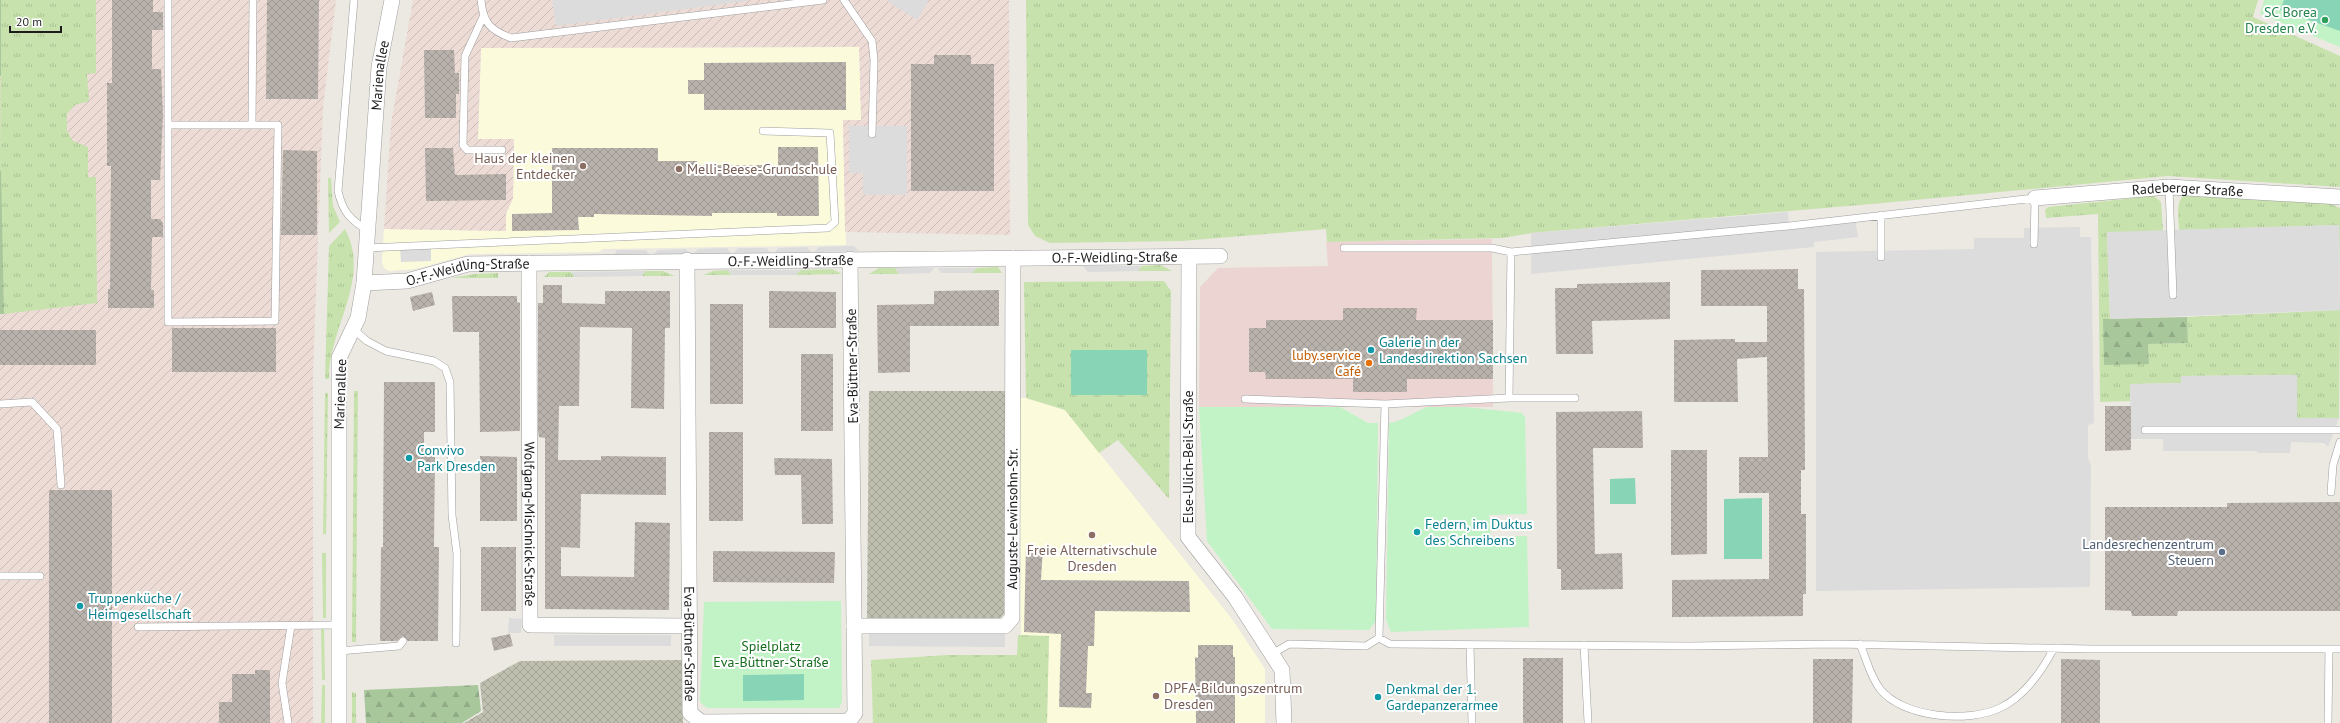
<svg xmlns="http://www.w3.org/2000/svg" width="2340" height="723" font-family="'PT Sans',sans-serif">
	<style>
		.commercial { fill: #ecd4d3 }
		.education { fill: #fbfbdc }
		.military { fill: url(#military-furrows) }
		.construction { fill: url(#construction-cross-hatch) }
		.grass { fill: url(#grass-tufts) }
		.forest { fill: url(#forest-firs) }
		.park { fill: #c2f3c6 }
		.pitch { fill: #88d4b6 }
		.parking { fill: #dcdcdc }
		.building { fill: url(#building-cross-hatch) }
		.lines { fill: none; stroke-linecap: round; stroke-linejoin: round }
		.service-casing { stroke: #9d9d9d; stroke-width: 8 }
		.minor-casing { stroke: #9d9d9d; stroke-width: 16 }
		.service { stroke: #fff; stroke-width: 7 }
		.minor { stroke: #fff; stroke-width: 15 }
		.leisure-dot { fill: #2e9e5b; stroke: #fff; stroke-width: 1.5 }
		.education-dot { fill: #8d6e63; stroke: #fff; stroke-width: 1.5 }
		.culture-dot { fill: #0f9aa8; stroke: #fff; stroke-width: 1.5 }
		.food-dot { fill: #e8710a; stroke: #fff; stroke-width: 1.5 }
		.service-dot { fill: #5c6f8a; stroke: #fff; stroke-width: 1.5 }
		.labels { text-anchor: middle; stroke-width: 4; stroke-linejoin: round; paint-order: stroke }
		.leisure-label { font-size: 14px; fill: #27864d; stroke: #fff; text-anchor: end }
		.street-label { font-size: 14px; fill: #1c1c1c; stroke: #fff }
		.education-label { font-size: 14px; fill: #785e54; stroke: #fff; text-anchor: start }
		.culture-label { font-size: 14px; fill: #0d838f; stroke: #fff; text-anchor: start }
		.food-label { font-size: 14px; fill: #c56008; stroke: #fff; text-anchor: end }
		.service-label { font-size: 14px; fill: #4e5e75; stroke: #fff; text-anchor: end }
		.park-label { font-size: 14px; fill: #166d1d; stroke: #fff }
	</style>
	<defs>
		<pattern id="military-furrows" width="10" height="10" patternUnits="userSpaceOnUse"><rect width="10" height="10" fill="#eddcd6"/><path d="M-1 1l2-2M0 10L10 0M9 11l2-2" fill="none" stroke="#cbbcb7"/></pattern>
		<pattern id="construction-cross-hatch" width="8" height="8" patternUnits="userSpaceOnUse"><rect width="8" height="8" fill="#bfbfaf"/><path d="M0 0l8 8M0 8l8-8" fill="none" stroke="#a4a496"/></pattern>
		<pattern id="grass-tufts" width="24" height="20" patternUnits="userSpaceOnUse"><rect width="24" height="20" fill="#c7e2ad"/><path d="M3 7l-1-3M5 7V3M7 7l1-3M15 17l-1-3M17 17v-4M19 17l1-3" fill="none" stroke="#aac194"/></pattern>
		<pattern id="forest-firs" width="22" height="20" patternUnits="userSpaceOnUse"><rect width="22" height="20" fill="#a8c79b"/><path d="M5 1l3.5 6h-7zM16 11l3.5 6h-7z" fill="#90aa85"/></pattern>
		<pattern id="building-cross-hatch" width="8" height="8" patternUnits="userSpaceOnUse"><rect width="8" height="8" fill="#b9b2ac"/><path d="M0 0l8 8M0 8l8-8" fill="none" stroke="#9e9893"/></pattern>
	</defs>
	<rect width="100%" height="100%" fill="#ece9e2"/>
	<path class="commercial" d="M1492,239L1493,407H1199L1200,287L1218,268L1328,266L1326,242Z"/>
	<path class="education" d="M860,47L861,121L843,120L846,245L603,249L599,252L470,254L416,269L389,271L384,268L382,262L384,229L506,231V214L513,198L514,139H478L481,48Z
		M1019,398H1026L1065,410L1232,619L1265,669V723H1047L1049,637L1021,635Z"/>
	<path class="military" d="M0,0H336L323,107L313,374V723H0Z
		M413,0H1009L1010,235L845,232L843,120H861L859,47L481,48L478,139H514L513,198L506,214V231L384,229L391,123Z"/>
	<path class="construction" d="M869,391H1007L1006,612L999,619L867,620Z
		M682,660L683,723H464L483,712L480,683L520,661Z"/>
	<path class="grass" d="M1,0H96V73L87,74L89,101L75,105L67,114V131L73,141L88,147V177H96L97,303L4,314L0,171Z
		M1026,0H2258L2253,17L2340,56V187L2168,176L1883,203L1531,233L1503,238L1327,242L1326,229L1182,241L1050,243L1035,236L1028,225Z
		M328,178H331L333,206L340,222L329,233Z
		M2154,196L2161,202L2163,231L2107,233L2110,319H2103L2149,364L2148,344L2188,343L2187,317L2340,310L2339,418H2297V375L2181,376V383L2130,384V401L2100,402L2098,214L2046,218L2045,210L2048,207Z
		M2183,196L2268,198L2331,204L2340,208V274L2339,225L2179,230C2179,219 2175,205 2183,196Z
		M345,229C372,279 328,329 329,379H325L329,246Z
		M1161,265L1172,271H1138L1142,266Z
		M998,267L1002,273H971L977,268Z
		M879,268H895L899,274H869Z
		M832,269L842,274L795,275L801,270Z
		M727,270L732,275H703L713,271Z
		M645,271H663L675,276H642Z
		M549,272H571L575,277H544Z
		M498,273V278H451L475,274Z
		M1164,281L1171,291L1169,499L1118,440L1099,453L1065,410L1026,398L1024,282Z
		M354,391H358L356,642H352Z
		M325,393H328L326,534H323Z
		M322,553H326V618H323Z
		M324,628L325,680H322L321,629Z
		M1018,635L1049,636L1047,723H873L871,660L947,655H1017Z
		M322,685H325V723H321Z
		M352,692L356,693V723H352Z"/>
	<path class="forest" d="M0,0H1V76H0Z
		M0,171H1L4,314H0Z
		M2187,317L2188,343L2148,344L2149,364L2104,365L2103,319Z
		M478,685L481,711L462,723H366L364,690Z"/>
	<path class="park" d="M2264,0H2340V47L2260,14Z
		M1199,407H1340L1368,423H1378L1376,621L1369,630L1272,629L1207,541Z
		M1427,407H1465L1523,413V416H1525L1527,514L1489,515L1491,537L1527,536L1529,627L1391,632L1386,620L1389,423C1399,423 1416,411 1427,407Z
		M841,601L842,702L839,708H707L700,702L704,602Z"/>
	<path class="pitch" d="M2284,0H2340V31L2280,10Z
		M1071,350H1147V395H1071Z
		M1635,478L1636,504H1610V479Z
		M1762,498V559H1724V499Z
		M804,674V700L743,701V675Z"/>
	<path class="parking" d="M552,0H747V1L556,26Z
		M886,0H929L917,20Z
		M849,126H907V195H863V173H849Z
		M1788,212L1789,226L1855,218L1858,237L1814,242V247L1531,274V233Z
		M2339,225L2340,310L2110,319L2107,232Z
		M2080,227V237H2091L2094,423L2088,425V457L2091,466L2090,587L1816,591V252L1974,249V238H2024V228Z
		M431,246V261L401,262L400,247Z
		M854,246L859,251L814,252L819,247Z
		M807,247L811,252L775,253L778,248Z
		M727,248L731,253L693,254L698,249Z
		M738,248H767L770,253H734Z
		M686,249L690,254H654L658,250Z
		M617,250H646L649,254L614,255Z
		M1083,266H1142L1138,271L1088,272Z
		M895,268H934L930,273L899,274Z
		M938,268H977L971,273H941Z
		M727,270H801L795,275H732Z
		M645,271L642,276L575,277L571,272Z
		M2297,375V418H2339L2328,447L2324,443L2291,442L2290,453H2258L2257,451H2163V439H2131L2130,384L2181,383V376Z
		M509,618L522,619L521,633H508Z
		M869,626H1005V647L869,646Z
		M554,635H671V646H554Z"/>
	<path class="building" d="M112,0H153V12H163V30H152V69H161L163,114L160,180H151V219H160L163,223V237H152L151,290H154V308H108V289H110L111,166H107V83H112Z
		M267,0H319L318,99H266Z
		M424,50H454L455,73H459V94H456V118H425Z
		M934,55H971V64H994V191H911V64H934Z
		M846,62V110H704V94H688V80H704V63Z
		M778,147H818L819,216H777V213H712V216L594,214V217H578L579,230L512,231V214L552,213V148H658V161H697V165H778Z
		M425,148H453L455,175L506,174V200L426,201Z
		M283,150L317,151V235H281Z
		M1798,269V289H1804L1805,470H1801V514H1806V594H1803V616L1672,617V580L1769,579V493H1739V457H1768L1767,357L1737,359L1738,402H1674V340L1735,339V342H1767V306H1701V270Z
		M1670,282V319L1592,321L1593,354H1556L1555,288H1577V284Z
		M543,285H562V303L605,304V291H670V328H665L664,409L631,408L632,328L580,327L579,406H559L558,460H601V456L666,457V495L581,494L580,548L561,547V576L634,577L635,522L670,523L669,610L545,609V438L539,437L538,431V303H543Z
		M999,290V326H910V372L878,373L877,305L934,304V291Z
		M769,291L836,292V328H769Z
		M432,292L435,305L413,311L410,297Z
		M452,296H517V302L520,303V431L480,432L479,332H453Z
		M710,304H743V404H710Z
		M1343,308H1417L1416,320H1493V379H1407V392H1353V379H1266L1265,372H1249V328H1266V320H1343Z
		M172,328H276V372H172Z
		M0,330H96V365H0Z
		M801,354H833V431H801Z
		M384,382H435V432H424V456H435L434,547H439L438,641H408L403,636L397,641H380L381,547H383Z
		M2105,406H2131V450L2105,451Z
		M1642,411L1643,448H1593L1595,554L1622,553L1623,589L1561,590V569H1557L1556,412Z
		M709,432H743V521H709Z
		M1671,450H1707V554L1671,555Z
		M480,456L517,457V521H480Z
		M774,458L832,459L833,524H802L801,475H775Z
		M49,490H112V723H49Z
		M2340,502V611H2178L2177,616H2132L2131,611L2105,610V507H2227V503Z
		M1026,546L1043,547L1041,580L1189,581L1190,612L1095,611L1094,646H1088L1086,693H1092L1091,708L1059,707L1061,634L1024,632Z
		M481,547H516V611H481Z
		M713,551L835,552L834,583L713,582Z
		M510,634L513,646L494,651L491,638Z
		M1198,645H1233V657H1235V723H1196L1195,657L1198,658Z
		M1523,658H1563V723H1523Z
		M1813,659H1853L1852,723H1813Z
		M2061,659L2100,660V723H2061Z
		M255,670H270V723H219V702H232V674H255Z"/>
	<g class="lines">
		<defs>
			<path id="service" d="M354,0L338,191C343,213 350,219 368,231
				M481,0C483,23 490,30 511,38L823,0
				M844,0L872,41L874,60L872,134
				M483,17L465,56L463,145L467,150H502
				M168,125H278L275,321L168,322V0
				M252,125L253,0
				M2169,187L2173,295
				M366,248L828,228L835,222L830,133L763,131
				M1344,248H1492L1511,252L1789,226L2035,198L2034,244
				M1881,257V215
				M353,329L367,341L386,351L434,361L445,368L450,382L452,515L457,554L456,643
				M1509,398L1511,252
				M1245,399L1385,404L1379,638
				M0,404L32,402L57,429L61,485
				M1385,404L1509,398H1575
				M2145,430H2340
				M2331,492L2333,465L2340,442
				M0,576H40
				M138,627L339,625
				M1860,644C1866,658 1870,676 1880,689C1903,718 1968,723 2000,708C2025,696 2042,671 2054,648
				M1470,645L1472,723
				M1584,645L1588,722
				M339,651L399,646L403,641
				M1272,654L1289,644L1366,646L1379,638L1390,644L1689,646L1835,644L2090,649H2340
				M2328,722L2329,649
				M288,723L282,683L291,626"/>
			<g id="minor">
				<path id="s1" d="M2035,198L2169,187L2340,197"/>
				<path d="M1189,257L1188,537L1235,597L1282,670L1284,723"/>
				<path id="s2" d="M687,260L690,713L701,722L849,721L855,713L850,259"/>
				<path id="s3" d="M529,263L530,625L689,626"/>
				<path id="s4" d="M364,283L407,281L468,264L1220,256"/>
				<path id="s5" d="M854,626H1005L1012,618L1013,258"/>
				<path id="s6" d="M339,723V358L358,318L364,283L379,67L392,0"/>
			</g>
		</defs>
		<use href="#service" class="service-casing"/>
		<use href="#minor" class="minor-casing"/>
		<use href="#service" class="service"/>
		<use href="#minor" class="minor"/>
	</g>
	<circle class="leisure-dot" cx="2325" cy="20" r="4"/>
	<g class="education-dot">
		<circle cx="583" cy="166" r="4"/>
		<circle cx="679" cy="169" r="4"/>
		<circle cx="1092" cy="535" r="4"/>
		<circle cx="1156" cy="696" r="4"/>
	</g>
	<g class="culture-dot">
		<circle cx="1371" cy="350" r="4"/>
		<circle cx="409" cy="458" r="4"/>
		<circle cx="1417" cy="532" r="4"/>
		<circle cx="80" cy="606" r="4"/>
		<circle cx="1378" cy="697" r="4"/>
	</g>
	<circle class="food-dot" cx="1369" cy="363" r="4"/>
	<circle class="service-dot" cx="2222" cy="552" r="4"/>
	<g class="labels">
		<g class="leisure-label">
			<text x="2317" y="17">SC Borea<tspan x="2317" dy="16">Dresden e.V.</tspan></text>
		</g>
		<g class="street-label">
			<text dy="5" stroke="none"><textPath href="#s6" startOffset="653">Marienallee</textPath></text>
			<text dy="5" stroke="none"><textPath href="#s1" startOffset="153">Radeberger Straße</textPath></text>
			<text dy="5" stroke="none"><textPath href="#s4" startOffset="753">O.-F.-Weidling-Straße</textPath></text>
			<text dy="5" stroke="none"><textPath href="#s4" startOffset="429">O.-F.-Weidling-Straße</textPath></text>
			<text dy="5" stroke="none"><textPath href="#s4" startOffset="105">O.-F.-Weidling-Straße</textPath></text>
			<text transform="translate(852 366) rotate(-91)" y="5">Eva-Büttner-Straße</text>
			<text transform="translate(340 394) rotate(-88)" y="5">Marienallee</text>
			<text transform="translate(1188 457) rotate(-90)" y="5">Else-Ulich-Beil-Straße</text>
			<text dy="5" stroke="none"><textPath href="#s5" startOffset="261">Auguste-Lewinsohn-Str.</textPath></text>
			<text dy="5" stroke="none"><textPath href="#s3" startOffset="261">Wolfgang-Mischnick-Straße</textPath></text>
			<text dy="5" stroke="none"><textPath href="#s2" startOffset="384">Eva-Büttner-Straße</textPath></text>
		</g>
		<g class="education-label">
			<text x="575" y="163" text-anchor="end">Haus der kleinen<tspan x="575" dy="16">Entdecker</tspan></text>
			<text x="687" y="174">Melli-Beese-Grundschule</text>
			<text x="1092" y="555" text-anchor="middle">Freie Alternativschule<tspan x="1092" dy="16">Dresden</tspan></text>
			<text x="1164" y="693">DPFA-Bildungszentrum<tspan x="1164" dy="16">Dresden</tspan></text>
		</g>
		<g class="culture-label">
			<text x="1379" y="347">Galerie in der<tspan x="1379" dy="16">Landesdirektion Sachsen</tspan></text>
			<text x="417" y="455">Convivo<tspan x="417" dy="16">Park Dresden</tspan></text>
			<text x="1425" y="529">Federn, im Duktus<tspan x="1425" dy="16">des Schreibens</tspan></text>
			<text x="88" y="603">Truppenküche /<tspan x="88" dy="16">Heimgesellschaft</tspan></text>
			<text x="1386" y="694">Denkmal der 1.<tspan x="1386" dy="16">Gardepanzerarmee</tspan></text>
		</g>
		<g class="food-label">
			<text x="1361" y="360">luby.service<tspan x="1361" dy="16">Café</tspan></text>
		</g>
		<g class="service-label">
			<text x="2214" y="549">Landesrechenzentrum<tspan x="2214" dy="16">Steuern</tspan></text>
		</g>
		<g class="park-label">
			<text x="771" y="651">Spielplatz<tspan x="771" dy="16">Eva-Büttner-Straße</tspan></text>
		</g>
	</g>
	<path d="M10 26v6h51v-6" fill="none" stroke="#1c1c1c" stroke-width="2"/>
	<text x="16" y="26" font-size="12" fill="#1c1c1c" stroke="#ffffff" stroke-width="3" paint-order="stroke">20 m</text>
</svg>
